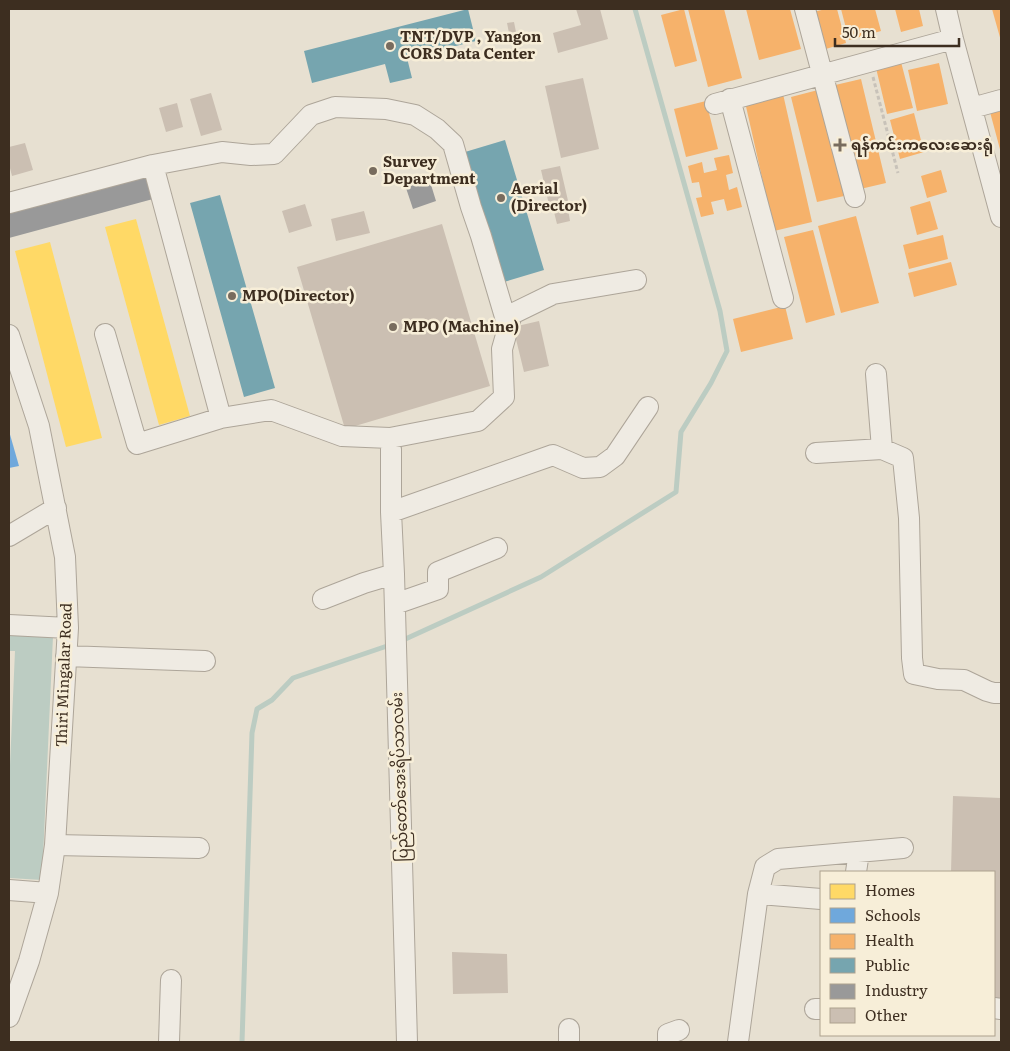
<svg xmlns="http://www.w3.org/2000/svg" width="1010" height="1051" font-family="Literata,'Noto Sans Myanmar',serif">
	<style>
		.water { fill: #bcccc2 }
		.homes { fill: #ffd966 }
		.schools { fill: #6fa8dc }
		.health { fill: #f6b26b }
		.public { fill: #76a5af }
		.industry { fill: #999 }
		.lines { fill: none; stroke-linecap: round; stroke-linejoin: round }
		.stream { stroke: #bcccc2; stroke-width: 5 }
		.building { fill: #cbbfb2 }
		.minor-casing { stroke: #ada599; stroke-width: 22 }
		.path { stroke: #c8c2b9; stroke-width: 3; stroke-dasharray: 4 2.5; stroke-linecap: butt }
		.minor { stroke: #efebe3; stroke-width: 20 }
		.poi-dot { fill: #786c5e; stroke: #f7eed8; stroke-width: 2 }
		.labels { text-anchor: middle; stroke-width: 5; stroke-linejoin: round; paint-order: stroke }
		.poi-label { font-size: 15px; font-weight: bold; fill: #3d2e20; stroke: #f7eed8; text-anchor: start }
		.street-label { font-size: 15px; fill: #3d2e20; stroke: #f7eed8 }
	</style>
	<rect width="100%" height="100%" fill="#e7e0d1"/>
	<path class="water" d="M9,634L53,636L42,880L9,878V788L15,651H9Z"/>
	<path class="homes" d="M136,219L190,416L159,425L105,227Z
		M50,242L102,438L66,447L15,251Z"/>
	<path class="schools" d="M9,431L19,466L9,468Z"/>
	<path class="health" d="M684,9L697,61L675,67L661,15Z
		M688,9H724L742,78L708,87Z
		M746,9H790L801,49L759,60Z
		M826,9H837L846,43L819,51L809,13Z
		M841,9H875L881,31L849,40Z
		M895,9H919L923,26L901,32Z
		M992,9H1001V41Z
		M901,62L913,108L887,114L876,68Z
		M939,63L948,104L917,111L908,70Z
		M861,79L886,183L856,190L831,86Z
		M818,90L844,196L817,202L791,97Z
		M783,94L812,222L774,231L745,102Z
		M706,101L718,149L686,157L674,109Z
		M1001,109V153L990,112Z
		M914,113L924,152L900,159L890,120Z
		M729,155L733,173L726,175L729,190L737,187L742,207L727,211L724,199L711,202L714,214L701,217L696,198L702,197L699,182L692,183L688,166L702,162L704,173L717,170L714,158Z
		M941,170L947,192L927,198L921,176Z
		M930,201L938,229L917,235L910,207Z
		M856,216L879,303L841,313L818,226Z
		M813,230L835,315L806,323L784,237Z
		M943,235L948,259L909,269L903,245Z
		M951,262L957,285L914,297L908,273Z
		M785,306L793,339L741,352L733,319Z"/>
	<path class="public" d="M468,9L476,41L407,58L412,78L390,83L385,64L312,83L304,51Z
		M505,140L544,270L504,282L465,152Z
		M220,195L275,388L244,397L190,203Z"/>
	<path class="industry" d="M428,175L436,201L413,209L404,182Z
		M146,176L153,199L9,238V212Z"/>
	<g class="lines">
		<path class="stream" d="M401,641L541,577L676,492L681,432L711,383L727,351L720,311L635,9
			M242,1042L252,733L257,709L272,700L293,678L390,645"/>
	</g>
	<path class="building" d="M576,9H600L608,39L558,53L553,33L581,25Z
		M514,22L516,32L509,33L507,23Z
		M583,78L599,149L561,158L545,86Z
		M211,93L222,130L201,136L190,99Z
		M177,103L183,127L166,132L159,108Z
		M25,143L33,170L12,176L9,164V147Z
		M560,166L569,205L550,209L541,170Z
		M305,204L312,226L289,233L282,211Z
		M568,209L570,221L557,224L554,212Z
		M364,211L370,233L336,241L331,219Z
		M442,224L490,386L345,429L297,267Z
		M539,321L549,366L524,372L513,327Z
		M953,796L1001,798V1019L994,1018V872H951Z
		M452,952L507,954L508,993L453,994Z"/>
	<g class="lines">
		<defs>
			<path id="minor" d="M805,9L855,197
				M946,9L953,39L1001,217
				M730,99L783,298
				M715,104L953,39
				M972,108L1001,100
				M153,165L222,152L251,155L274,154L311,115L335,107L386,109L415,115L437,129L453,144L471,207L481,236L508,327
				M9,203L153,165L221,418L137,444L105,334
				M9,335L39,426L65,557L68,628L55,845L48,893L29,961L9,1017
				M876,374L882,449
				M221,418L271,410L342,436L390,438L478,421L504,397L502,349L512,314L553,294L636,280
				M391,449V512L394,574L407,1042
				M816,453L882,449L903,458L909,518L912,658L914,674L938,679L964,680L987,691L994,693H1001
				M391,512L553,455L583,468L600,467L615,456L648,407
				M9,536L56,508
				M323,599L364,583L394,574
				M395,604L438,589V572L497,548
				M9,625L68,628
				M66,656L205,661
				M55,845L199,848
				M856,872L859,852
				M9,890L48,893
				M758,894L821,899
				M994,1008L1001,1009
				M815,1009H821
				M569,1029V1042
				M169,1042L171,980
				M668,1042V1034L679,1030
				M738,1042L758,894L765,867L778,859L903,848"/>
		</defs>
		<use href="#minor" class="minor-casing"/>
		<path class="path" d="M873,77L898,173"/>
		<use href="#minor" class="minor"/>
	</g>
	<g class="poi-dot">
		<circle cx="390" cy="46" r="5"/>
		<path d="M837.5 137.5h5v5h5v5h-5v5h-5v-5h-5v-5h5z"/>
		<circle cx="373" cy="171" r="5"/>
		<circle cx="501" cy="198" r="5"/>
		<circle cx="232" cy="296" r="5"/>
		<circle cx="393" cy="327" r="5"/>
	</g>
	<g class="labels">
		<g class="poi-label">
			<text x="400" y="42">TNT/DVP , Yangon<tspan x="400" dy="17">CORS Data Center</tspan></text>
			<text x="851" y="150">ရန်ကင်းကလေးဆေးရုံ</text>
			<text x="383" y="167">Survey<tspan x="383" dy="17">Department</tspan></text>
			<text x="511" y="194">Aerial<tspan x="511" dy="17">(Director)</tspan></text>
			<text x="242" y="301">MPO(Director)</text>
			<text x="403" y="332">MPO (Machine)</text>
		</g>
		<g class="street-label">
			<text transform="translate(64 675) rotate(-88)" y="5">Thiri Mingalar Road</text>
			<text transform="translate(400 777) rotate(-92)" y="5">ပြည်တော်အေးရိပ်သာလမ်း</text>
		</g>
	</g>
	<rect width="1010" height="1051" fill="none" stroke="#3d2e20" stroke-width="20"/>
	<rect x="820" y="871" width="175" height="165" fill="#f7eed8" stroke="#ada18e"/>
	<rect x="830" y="884" width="25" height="15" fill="#ffd966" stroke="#ada18e"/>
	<text x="865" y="896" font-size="15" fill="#3d2e20">Homes</text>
	<rect x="830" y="908" width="25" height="15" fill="#6fa8dc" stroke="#ada18e"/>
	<text x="865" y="921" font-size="15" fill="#3d2e20">Schools</text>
	<rect x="830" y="934" width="25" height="15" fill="#f6b26b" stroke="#ada18e"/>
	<text x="865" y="946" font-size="15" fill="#3d2e20">Health</text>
	<rect x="830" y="958" width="25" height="15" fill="#76a5af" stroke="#ada18e"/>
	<text x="865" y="971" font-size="15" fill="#3d2e20">Public</text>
	<rect x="830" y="984" width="25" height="15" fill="#999999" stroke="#ada18e"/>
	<text x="865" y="996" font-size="15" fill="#3d2e20">Industry</text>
	<rect x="830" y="1008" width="25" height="15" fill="#cbbfb2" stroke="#ada18e"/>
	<text x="865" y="1021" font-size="15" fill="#3d2e20">Other</text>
	<path d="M835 38v8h124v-8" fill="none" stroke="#3d2e20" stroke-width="2.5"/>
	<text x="842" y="38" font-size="15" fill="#3d2e20" stroke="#f7eed8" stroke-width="4" paint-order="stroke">50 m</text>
</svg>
